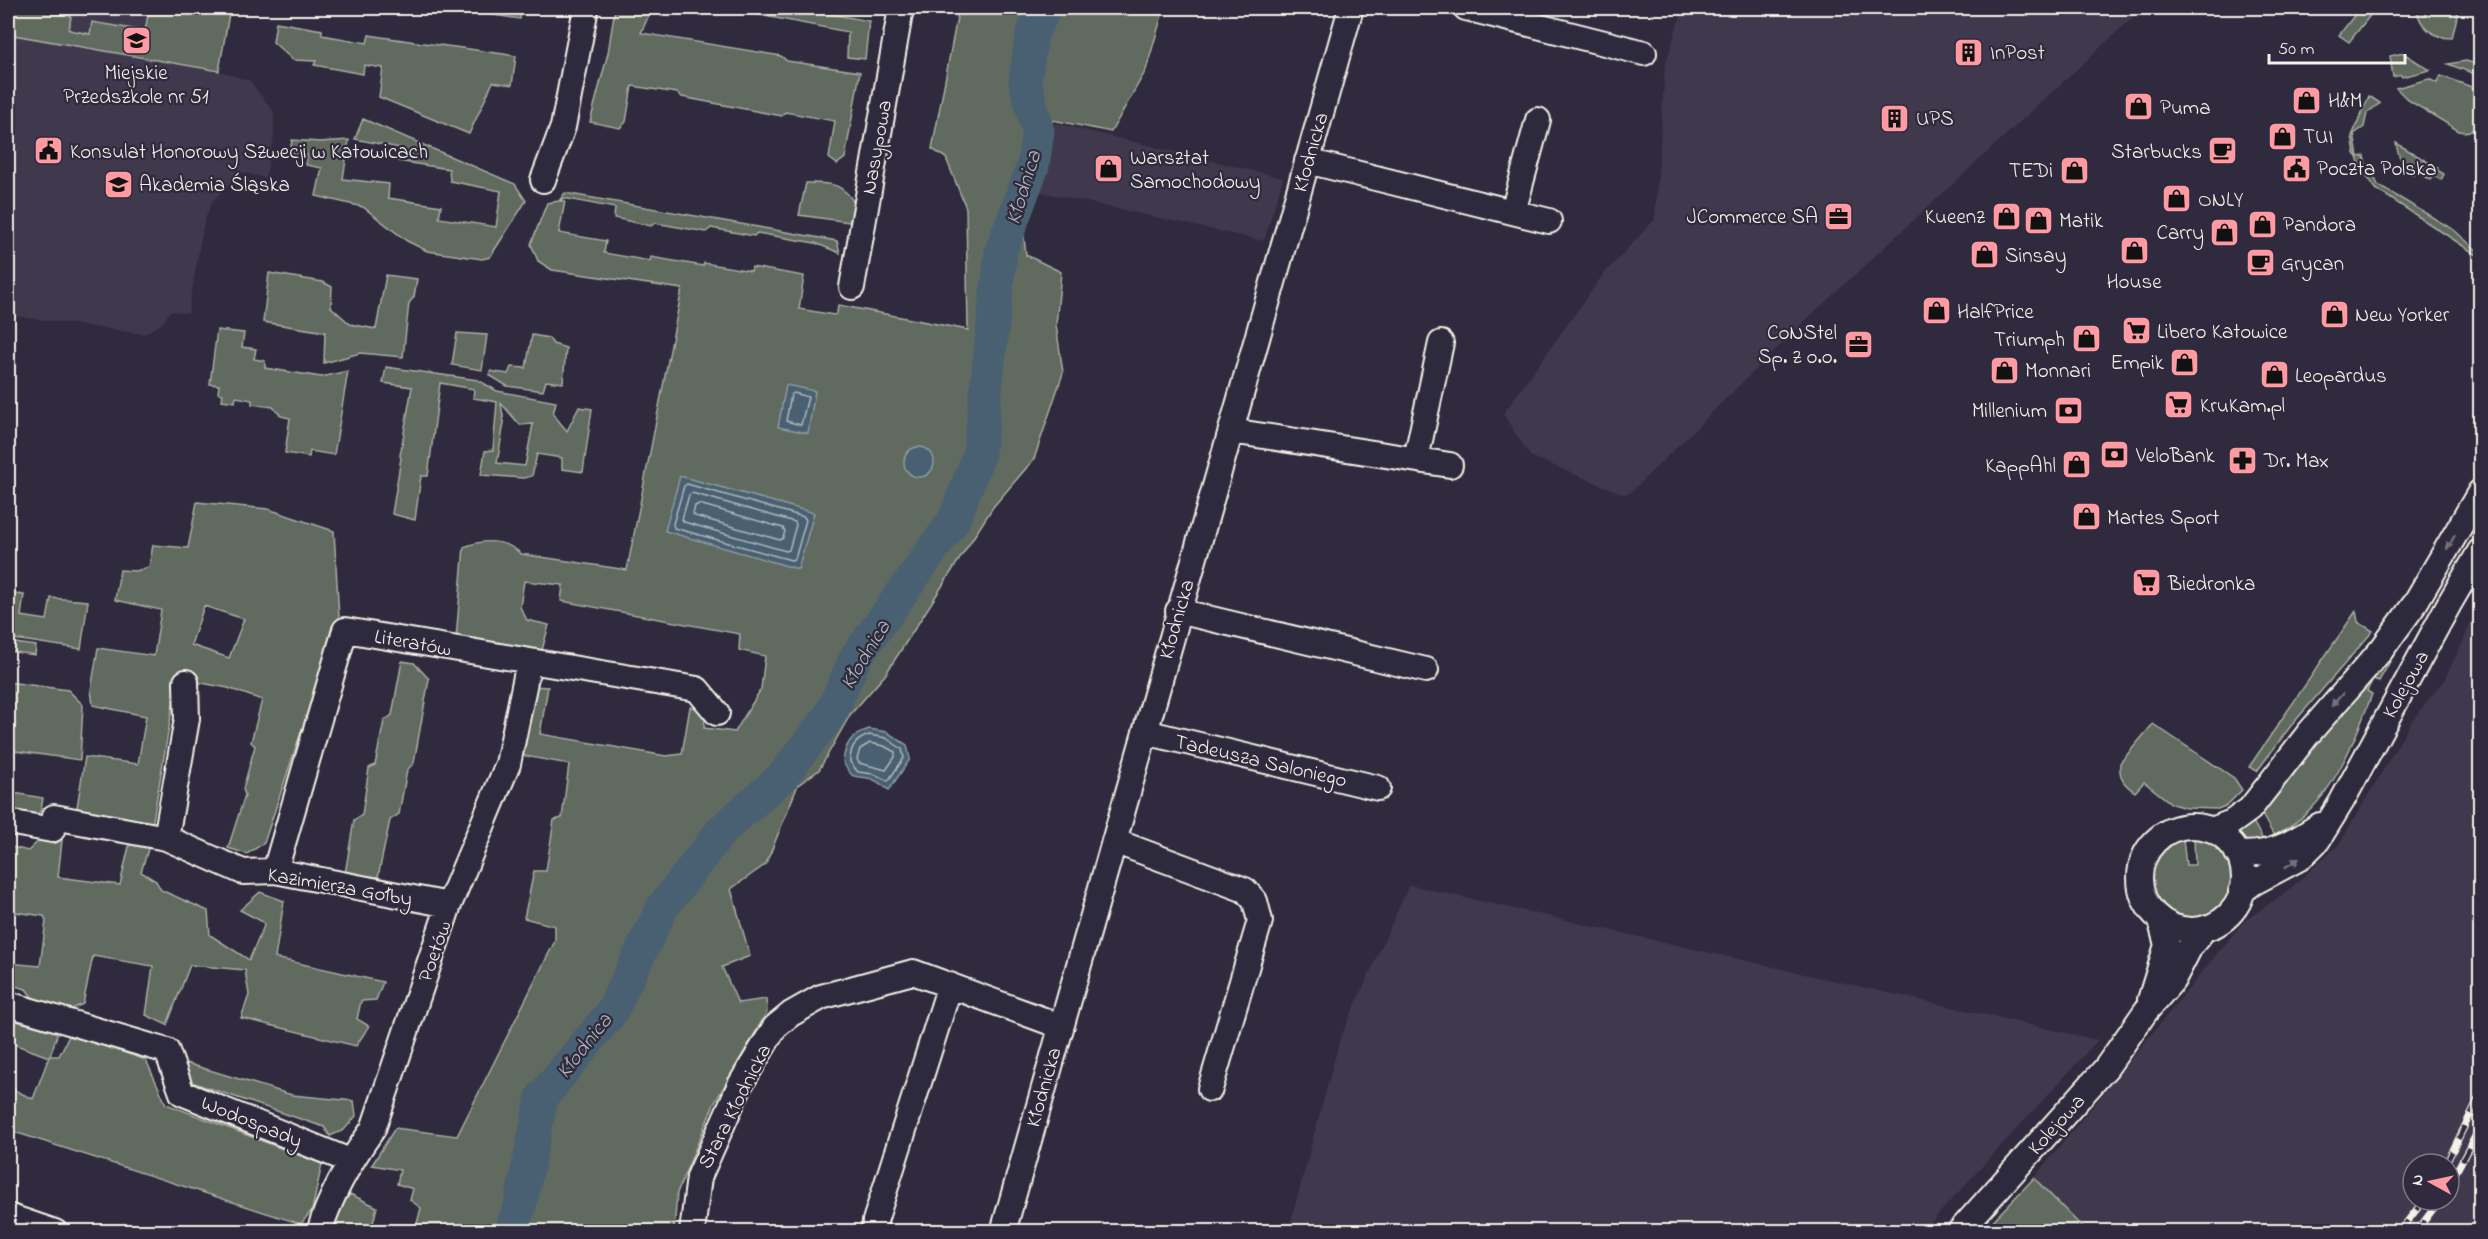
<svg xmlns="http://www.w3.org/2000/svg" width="2488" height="1239" font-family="'Indie Flower',sans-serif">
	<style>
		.built { fill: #41394e; fill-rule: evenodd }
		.green { fill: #616a5e; stroke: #aaaea3; stroke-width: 1.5; fill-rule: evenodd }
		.water { fill: #496172; stroke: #8d9ba1; stroke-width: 1.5 }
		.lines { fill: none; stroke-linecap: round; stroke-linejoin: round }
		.shore { stroke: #b0b7b9; stroke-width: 1.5 }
		.river { stroke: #496172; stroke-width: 33 }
		.minor-casing { stroke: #f4f1e8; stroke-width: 28 }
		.minor { stroke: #2f2a3d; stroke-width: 24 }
		.rail-casing { stroke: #f4f1e8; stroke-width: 7 }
		.rail { stroke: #2f2a3d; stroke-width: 4.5; stroke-dasharray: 14; stroke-linecap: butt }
		.oneway { fill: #747079 }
		.labels { text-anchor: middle; stroke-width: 4.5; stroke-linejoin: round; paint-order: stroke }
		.poi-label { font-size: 21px; fill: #f4f1e8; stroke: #2f2a3d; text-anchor: start }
		.street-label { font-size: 21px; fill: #f4f1e8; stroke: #2f2a3d }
		.water-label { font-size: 22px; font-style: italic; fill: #b0b7b9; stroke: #2f2a3d }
	</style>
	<rect width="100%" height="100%" fill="#2f2a3d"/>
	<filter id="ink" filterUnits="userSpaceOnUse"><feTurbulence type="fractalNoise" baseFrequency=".0167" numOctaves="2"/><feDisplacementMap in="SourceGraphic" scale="12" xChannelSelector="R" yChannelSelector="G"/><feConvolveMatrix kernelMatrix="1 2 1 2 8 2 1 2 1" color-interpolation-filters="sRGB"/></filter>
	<g filter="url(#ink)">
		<path class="built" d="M8,8H230L219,71L250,81L274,112V137L265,178L240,172L212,202L204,222L188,313L170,311L163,323L144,334L8,315Z
			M1683,8H2143L1808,318L1630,493L1623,494L1530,456L1503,414L1602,276L1655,219L1665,65Z
			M1055,123L1283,178L1264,241L1027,189Z
			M2480,596V1231H2086L2034,1178L2243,922L2289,890L2340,843L2413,719L2444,680L2463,642ZM2413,1164H2449V1200H2413Z
			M1409,885L1933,1003L2098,1040L1923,1231H1288L1340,1039Z"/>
		<path class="green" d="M8,8H45V11L71,16L69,30L90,34L92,22L145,31L148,15L154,11L155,8H230L219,71L8,34Z
			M447,8H511L521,9L520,19Z
			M615,8H652L641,33L781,56L787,61L860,72L845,158L837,164L829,158L835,121L785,112L782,116L682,97L677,93L632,86L626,122L620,128L590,122L608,53Z
			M724,8H798L869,21L865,59L847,57L848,32Z
			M975,8H1164L1146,70L1111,132L1053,120L1022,221L1026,255L1061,272L1056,325L1063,373L1034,459L993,507L885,675L850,715L819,770L798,785L766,864L731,889L750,956L722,967L738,1003L766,999L767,1012L714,1104L677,1193L674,1231H415L421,1208L410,1200L413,1189L397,1184L400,1170L372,1165L395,1128L457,1136L555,941V926L524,918L534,871H546L554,820L562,818L569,764L519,755L531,686L548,687L540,734L666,756L682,754L690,707L706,709L704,728L735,732L761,689L765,656L739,650L740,634L561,601L563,585L524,581L520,607L527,620L549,625L542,650L456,638L464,547C484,539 505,539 521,554L627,570L682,289L552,270L538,261L531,244L547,203L559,201L565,193L837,241L840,253L815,243L757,233L754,236L711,228L706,232L655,223L651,226L614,218L615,208L563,198L560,201H565L559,233L606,241L604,253L650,261L651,257L703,266L704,263L751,271L752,267L804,276L799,309L834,315L837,313L838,305L968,330L966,208L946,158L932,149L958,12Z
			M2360,8H2376L2349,42L2339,35Z
			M2416,8H2459L2452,38C2433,38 2420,27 2416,8Z
			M276,22L322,30V35L367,43L369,35C418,43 467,48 516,56L512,85L493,82L469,134L379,97L383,68L364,65L363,74L314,65L316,61L293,60L273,42Z
			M2403,53L2430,70L2402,77L2401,75L2393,77L2390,56Z
			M2466,61L2480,65V76L2448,64Z
			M2441,76L2480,90V121C2476,130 2468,133 2459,131L2408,100L2396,88L2429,79L2437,83Z
			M2369,96L2380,103L2367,113L2364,127L2354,134L2358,157L2364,156L2367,170L2372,172L2378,185L2454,230L2480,253V257L2376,189L2363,171L2355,153L2352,136Z
			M363,119L515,184L526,201L490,257L482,259L427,251L407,241L363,207L316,196L322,168L306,165L307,155L290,153L292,140L320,142L349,140L343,179L389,184L388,198L441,206L439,218L496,227L501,191L450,181L449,169L398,161L400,148L355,139Z
			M2396,143L2438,168L2437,170L2444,174L2441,180L2434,176L2431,180L2416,171L2413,175C2402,167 2398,156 2396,143Z
			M806,183C831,183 843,182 856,206L849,222L799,215Z
			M269,273L323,282L332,287L331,307L350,324L376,329L386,275L417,279L414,297L409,303L403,357L360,353L324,363L325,332L263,322Z
			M217,330L244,333L242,347L256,349L254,359L265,361V368L321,377L348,371L334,455L310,451L309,457L285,453L290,418L281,416L273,407L252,404V400L236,397L235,402L222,400L223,394L218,393L219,385L210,384Z
			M457,333L487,335L482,370L452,365Z
			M532,335L549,338L553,344L566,348L563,383L546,381L543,391L507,386L489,375L490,371L508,374L511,367L526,368Z
			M386,367L478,380L497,391L556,402L553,414L567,431L579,407L592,409L583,472L562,469V458L537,454L532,476L524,478L481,475L485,451L493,450L497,402L473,398L474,389L440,383L428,476H421L415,520L392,514L401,458L400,456L412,387L383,383ZM501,403L520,425L533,424L525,466L497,463L504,423Z
			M197,502L268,509L334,531L339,618L264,843L247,854L228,848L245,795L243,789L255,746L251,742L262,700L228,688L191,681L178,675L152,826L76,814L85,757L138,764L146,716L93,705L91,690L98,648L154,656L161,610L115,600L120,570L136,571L149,567L153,545L188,548ZM204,606L244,619L229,658L191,645Z
			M8,593L24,595L21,616L47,620L51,598L88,601L81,649L8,638Z
			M2356,611L2358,622L2373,631L2290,727L2257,771L2249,767Z
			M8,642L36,646L35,655L8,651Z
			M2400,644L2379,681L2373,679L2367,691L2372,694C2358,732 2338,784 2308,812C2298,822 2285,829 2274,836L2259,809Z
			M402,661L414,663L429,679L414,763L407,770L399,814L390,820L378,877L345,874L354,820L362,815L369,768L375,765L384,721L392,715Z
			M8,682L68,690L83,705L80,760L8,750Z
			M2153,724L2234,778L2242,790L2227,805L2218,809L2186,808L2172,804L2144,782L2135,792C2123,784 2119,778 2120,763Z
			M8,792L43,798L41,810L33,820L8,818Z
			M2251,818L2267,847L2241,843L2230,835Z
			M63,831L58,877L120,885L130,842L149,846L141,872L156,881L161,890L208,911L210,935L249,960L264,926L263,922L240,910L260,892L284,901L275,958L383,982L376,1000L361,1001L357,1019L369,1026L356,1046L241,1018L249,995L245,970L190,965L167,1025L146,1015L153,966L93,956L83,1004L72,1009L35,1001L26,989L8,984V963L40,966L46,921L44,916L8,911V846L28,851L46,834Z
			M2194,838C2250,844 2238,927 2185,918C2174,916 2164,910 2158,901C2141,876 2156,847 2183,839L2186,865H2195Z
			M8,1019L58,1032L50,1056H59L70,1034L146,1060L166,1104L322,1164L312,1210L301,1224L8,1130V1087L33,1099L49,1057L8,1042Z
			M186,1063L292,1095L354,1101L356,1116L344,1130L330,1136L324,1127L185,1080Z
			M2034,1178L2086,1231H1983Z
			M350,1194L377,1207L371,1231H341L326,1228Z"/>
		<path class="water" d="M786,385L815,391L808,433L778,427Z
			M904 462a15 15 0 1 1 30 0a15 15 0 1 1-30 0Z
			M680,476L814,513L798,569L665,531Z
			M869,729L887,732L907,745L910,759L889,790C884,787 878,781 872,779C855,774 854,783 843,762C845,744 851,735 869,729Z"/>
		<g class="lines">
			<path class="shore" d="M794,393L808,397L801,425L786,421L791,395Z
				M687,484L804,517L806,520L795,559L791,560L674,528L673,524L684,486Z
				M692,493L795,522L796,525L789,550L786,551L684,522L682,519L689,495Z
				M699,504L783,528L785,531L783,538L780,540L695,516L693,514L695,506Z
				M869,735L886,738L902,749L904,758L888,781L874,774L858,772L850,762C850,747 855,740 869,735Z
				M870,743L884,746L895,752V757L886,770L859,763L857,759L860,749Z"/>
			<path class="river" d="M510,1232L520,1206L542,1097L611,1013L662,908L722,830L782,777L830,715L856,657L954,520L979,454L1001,251L1033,166L1038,131L1025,81L1032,34L1045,8"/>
			<defs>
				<path id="minor" d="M1466,8L1644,53
					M1307,161L1549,221
					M543,180L563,127L586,8
					M1513,212L1538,120
					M852,287L901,8
					M1231,431L1450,465
					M1416,459L1441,343
					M1178,611L1426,670
					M1145,732L1378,788
					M8,822L52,830L54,817L166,838L187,719L186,682
					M2140 878a52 52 0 1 1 104 0a52 52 0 1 1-104 0Z
					M2212,830L2232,822L2250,809L2308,734L2382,649L2414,605L2480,492
					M166,838L243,872L275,871L449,905
					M1114,841L1245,890L1255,901L1260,921L1210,1089
					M2237,853C2270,857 2294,842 2320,825
					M275,871L345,630L697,689L717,713
					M2241,892L2253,883L2300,858L2318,840L2342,801L2449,604L2480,551
					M2150,1000L2167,945L2160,919
					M8,1004L167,1051L182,1093L350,1161
					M8,1216L55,1232
					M319,1232C331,1193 350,1161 373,1129L449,905L508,764L529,662
					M692,1232L699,1177L740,1085L775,1027L791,1014L821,997L913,972L1060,1026
					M874,1232L875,1221L950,985
					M1003,1232L1351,8
					M1959,1232L2106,1068L2146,1011L2173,980L2191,945L2205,928"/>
			</defs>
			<use href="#minor" class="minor-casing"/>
			<use href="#minor" class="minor"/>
			<defs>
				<path id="rail" d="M2446,1164L2480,1095
					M2449,1185L2480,1127
					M2399,1232L2424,1200
					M2416,1232L2440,1200"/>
			</defs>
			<use href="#rail" class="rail-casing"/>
			<use href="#rail" class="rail"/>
		</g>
		<defs><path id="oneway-solid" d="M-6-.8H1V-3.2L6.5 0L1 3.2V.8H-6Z" transform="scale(1.5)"/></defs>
		<g class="oneway">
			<use href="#oneway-solid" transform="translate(2451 542) rotate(120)"/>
			<use href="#oneway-solid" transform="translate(2337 700) rotate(131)"/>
			<use href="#oneway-solid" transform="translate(2292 863) rotate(-32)"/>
		</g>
	</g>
	<defs>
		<symbol id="school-square" viewBox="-11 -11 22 22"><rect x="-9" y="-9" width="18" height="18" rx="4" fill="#ff9aa2" stroke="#2f2a3d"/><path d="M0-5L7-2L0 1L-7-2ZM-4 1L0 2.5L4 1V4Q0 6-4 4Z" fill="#111"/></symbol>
		<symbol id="building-square" viewBox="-11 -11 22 22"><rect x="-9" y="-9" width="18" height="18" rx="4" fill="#ff9aa2" stroke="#2f2a3d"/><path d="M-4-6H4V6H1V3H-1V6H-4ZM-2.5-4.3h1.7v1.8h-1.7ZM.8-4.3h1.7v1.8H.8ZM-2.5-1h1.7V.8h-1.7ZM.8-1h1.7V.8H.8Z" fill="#111"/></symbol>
		<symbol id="shop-square" viewBox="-11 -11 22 22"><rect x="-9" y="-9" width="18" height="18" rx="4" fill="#ff9aa2" stroke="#2f2a3d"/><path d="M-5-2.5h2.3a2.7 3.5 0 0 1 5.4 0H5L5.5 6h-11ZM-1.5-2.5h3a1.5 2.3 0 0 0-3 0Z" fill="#111"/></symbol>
		<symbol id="civic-square" viewBox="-11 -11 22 22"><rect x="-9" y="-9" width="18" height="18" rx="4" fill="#ff9aa2" stroke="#2f2a3d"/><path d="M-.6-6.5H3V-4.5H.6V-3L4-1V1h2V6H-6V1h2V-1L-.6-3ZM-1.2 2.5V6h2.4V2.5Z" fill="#111"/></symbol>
		<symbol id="cafe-square" viewBox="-11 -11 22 22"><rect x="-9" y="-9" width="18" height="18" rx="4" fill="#ff9aa2" stroke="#2f2a3d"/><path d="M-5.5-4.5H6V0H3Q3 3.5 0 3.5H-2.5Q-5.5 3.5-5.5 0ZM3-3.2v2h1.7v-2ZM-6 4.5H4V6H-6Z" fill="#111"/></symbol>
		<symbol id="university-square" viewBox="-11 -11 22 22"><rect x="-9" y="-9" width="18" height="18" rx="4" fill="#ff9aa2" stroke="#2f2a3d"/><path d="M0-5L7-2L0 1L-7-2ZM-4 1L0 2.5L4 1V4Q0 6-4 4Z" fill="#111"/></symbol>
		<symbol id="office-square" viewBox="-11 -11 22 22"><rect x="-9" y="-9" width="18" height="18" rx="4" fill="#ff9aa2" stroke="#2f2a3d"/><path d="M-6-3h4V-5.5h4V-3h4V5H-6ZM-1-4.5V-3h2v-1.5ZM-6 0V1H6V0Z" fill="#111"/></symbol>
		<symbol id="supermarket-square" viewBox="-11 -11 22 22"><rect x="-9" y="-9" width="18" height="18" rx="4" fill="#ff9aa2" stroke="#2f2a3d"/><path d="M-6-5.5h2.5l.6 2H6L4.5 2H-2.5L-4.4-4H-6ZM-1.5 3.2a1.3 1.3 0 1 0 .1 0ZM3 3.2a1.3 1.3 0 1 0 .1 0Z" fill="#111"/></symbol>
		<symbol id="bank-square" viewBox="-11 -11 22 22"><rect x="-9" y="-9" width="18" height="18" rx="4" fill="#ff9aa2" stroke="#2f2a3d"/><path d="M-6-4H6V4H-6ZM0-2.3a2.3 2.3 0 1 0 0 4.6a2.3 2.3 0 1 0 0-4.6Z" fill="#111"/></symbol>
		<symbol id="pharmacy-square" viewBox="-11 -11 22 22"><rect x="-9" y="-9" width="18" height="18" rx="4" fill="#ff9aa2" stroke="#2f2a3d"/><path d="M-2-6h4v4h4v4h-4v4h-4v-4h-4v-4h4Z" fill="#111"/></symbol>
	</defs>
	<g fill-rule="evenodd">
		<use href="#school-square" x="120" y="24" width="33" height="33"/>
		<use href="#building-square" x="1952" y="36" width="33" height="33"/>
		<use href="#shop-square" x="2290" y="84" width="33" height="33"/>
		<use href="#shop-square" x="2122" y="90" width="33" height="33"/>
		<use href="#building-square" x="1878" y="102" width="33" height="33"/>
		<use href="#shop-square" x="2266" y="120" width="33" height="33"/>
		<use href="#civic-square" x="32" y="134" width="33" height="33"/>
		<use href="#cafe-square" x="2206" y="134" width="33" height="33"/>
		<use href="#civic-square" x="2280" y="152" width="33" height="33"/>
		<use href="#shop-square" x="1092" y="152" width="33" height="33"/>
		<use href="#shop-square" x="2058" y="154" width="33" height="33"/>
		<use href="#university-square" x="102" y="168" width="33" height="33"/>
		<use href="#shop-square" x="2160" y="182" width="33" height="33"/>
		<use href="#office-square" x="1822" y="200" width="33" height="33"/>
		<use href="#shop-square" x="1990" y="200" width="33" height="33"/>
		<use href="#shop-square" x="2022" y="204" width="33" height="33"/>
		<use href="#shop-square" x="2246" y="208" width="33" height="33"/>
		<use href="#shop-square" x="2208" y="216" width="33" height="33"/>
		<use href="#shop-square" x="2118" y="234" width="33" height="33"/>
		<use href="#shop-square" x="1968" y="238" width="33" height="33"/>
		<use href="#cafe-square" x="2244" y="246" width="33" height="33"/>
		<use href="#shop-square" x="1920" y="294" width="33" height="33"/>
		<use href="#shop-square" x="2318" y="298" width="33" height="33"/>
		<use href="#supermarket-square" x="2120" y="314" width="33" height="33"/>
		<use href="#shop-square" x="2070" y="322" width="33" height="33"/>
		<use href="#office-square" x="1842" y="328" width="33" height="33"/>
		<use href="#shop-square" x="2168" y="346" width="33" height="33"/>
		<use href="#shop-square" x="1988" y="354" width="33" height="33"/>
		<use href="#shop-square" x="2258" y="358" width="33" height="33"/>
		<use href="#supermarket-square" x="2162" y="388" width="33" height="33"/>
		<use href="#bank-square" x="2052" y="394" width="33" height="33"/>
		<use href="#bank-square" x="2098" y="438" width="33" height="33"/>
		<use href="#pharmacy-square" x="2226" y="444" width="33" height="33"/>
		<use href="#shop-square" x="2060" y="448" width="33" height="33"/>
		<use href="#shop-square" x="2070" y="500" width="33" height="33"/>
		<use href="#supermarket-square" x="2130" y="566" width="33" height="33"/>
	</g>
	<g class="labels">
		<g class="poi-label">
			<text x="1990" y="59">InPost</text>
			<text x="136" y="79" text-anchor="middle">Miejskie<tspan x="136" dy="24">Przedszkole nr 51</tspan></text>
			<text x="2328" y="107">H&amp;M</text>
			<text x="2160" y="114">Puma</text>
			<text x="1916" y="125">UPS</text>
			<text x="2303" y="143">TUI</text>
			<text x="70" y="158">Konsulat Honorowy Szwecji w Katowicach</text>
			<text x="2202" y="158" text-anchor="end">Starbucks</text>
			<text x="1130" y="164">Warsztat<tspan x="1130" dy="24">Samochodowy</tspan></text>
			<text x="2317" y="175">Poczta Polska</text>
			<text x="2053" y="177" text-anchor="end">TEDi</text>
			<text x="139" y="191">Akademia Śląska</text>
			<text x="2198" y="206">ONLY</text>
			<text x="1818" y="223" text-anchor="end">JCommerce SA</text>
			<text x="1985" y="223" text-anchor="end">Kueenz</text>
			<text x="2059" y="227">Matik</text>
			<text x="2283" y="231">Pandora</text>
			<text x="2204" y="239" text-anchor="end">Carry</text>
			<text x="2005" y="262">Sinsay</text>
			<text x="2281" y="270">Grycan</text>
			<text x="2134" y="288" text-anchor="middle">House</text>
			<text x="1957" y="318">HalfPrice</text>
			<text x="2355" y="321">New Yorker</text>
			<text x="2157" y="338">Libero Katowice</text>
			<text x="1837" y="339" text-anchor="end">CoNStel<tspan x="1837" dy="24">Sp. z o.o.</tspan></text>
			<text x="2065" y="346" text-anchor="end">Triumph</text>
			<text x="2164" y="369" text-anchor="end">Empik</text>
			<text x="2025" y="377">Monnari</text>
			<text x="2295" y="382">Leopardus</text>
			<text x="2200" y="412">KruKam.pl</text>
			<text x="2047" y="417" text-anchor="end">Millenium</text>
			<text x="2136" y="462">VeloBank</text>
			<text x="2264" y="467">Dr. Max</text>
			<text x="2056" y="472" text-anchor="end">KappAhl</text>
			<text x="2107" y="524">Martes Sport</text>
			<text x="2168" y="590">Biedronka</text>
		</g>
		<g class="street-label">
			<text transform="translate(876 147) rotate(-80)" y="7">Nasypowa</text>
			<text transform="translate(1310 152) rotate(-74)" y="7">Kłodnicka</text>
			<text transform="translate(1176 619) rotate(-74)" y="7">Kłodnicka</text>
			<text transform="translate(413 642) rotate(10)" y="7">Literatów</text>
			<text transform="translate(2405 684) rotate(-61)" y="7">Kolejowa</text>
			<text transform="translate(1261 760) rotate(13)" y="7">Tadeusza Saloniego</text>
			<text transform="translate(340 886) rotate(10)" y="7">Kazimierza Gołby</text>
			<text transform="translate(434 951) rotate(-71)" y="7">Poetów</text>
			<text transform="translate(1043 1087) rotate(-74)" y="7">Kłodnicka</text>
			<text transform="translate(734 1106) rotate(-63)" y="7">Stara Kłodnicka</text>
			<text transform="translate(252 1121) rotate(22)" y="7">Wodospady</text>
			<text transform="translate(2056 1124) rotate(-48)" y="7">Kolejowa</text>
		</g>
		<g class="water-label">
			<text transform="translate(1022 187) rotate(-73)" y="8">Kłodnica</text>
			<text transform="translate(864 654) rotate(-59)" y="8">Kłodnica</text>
			<text transform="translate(583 1045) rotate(-52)" y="8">Kłodnica</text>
		</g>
	</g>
	<rect width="2488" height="1239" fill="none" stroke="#2f2a3d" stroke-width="30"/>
	<rect x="15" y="15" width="2458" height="1209" fill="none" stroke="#f4f1e8" stroke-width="2" filter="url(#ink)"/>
	<g transform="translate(2431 1182) rotate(278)"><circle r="28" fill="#2f2a3d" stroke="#7e7a81" stroke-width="1.5"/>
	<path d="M0-4.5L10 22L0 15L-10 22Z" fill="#ff9aa2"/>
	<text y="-9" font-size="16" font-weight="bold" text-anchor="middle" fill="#f4f1e8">N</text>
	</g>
	<path d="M2269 54v9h136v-9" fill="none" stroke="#f4f1e8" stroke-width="3"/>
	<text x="2278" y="54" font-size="18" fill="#f4f1e8" stroke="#2f2a3d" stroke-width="4.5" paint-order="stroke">50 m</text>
</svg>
